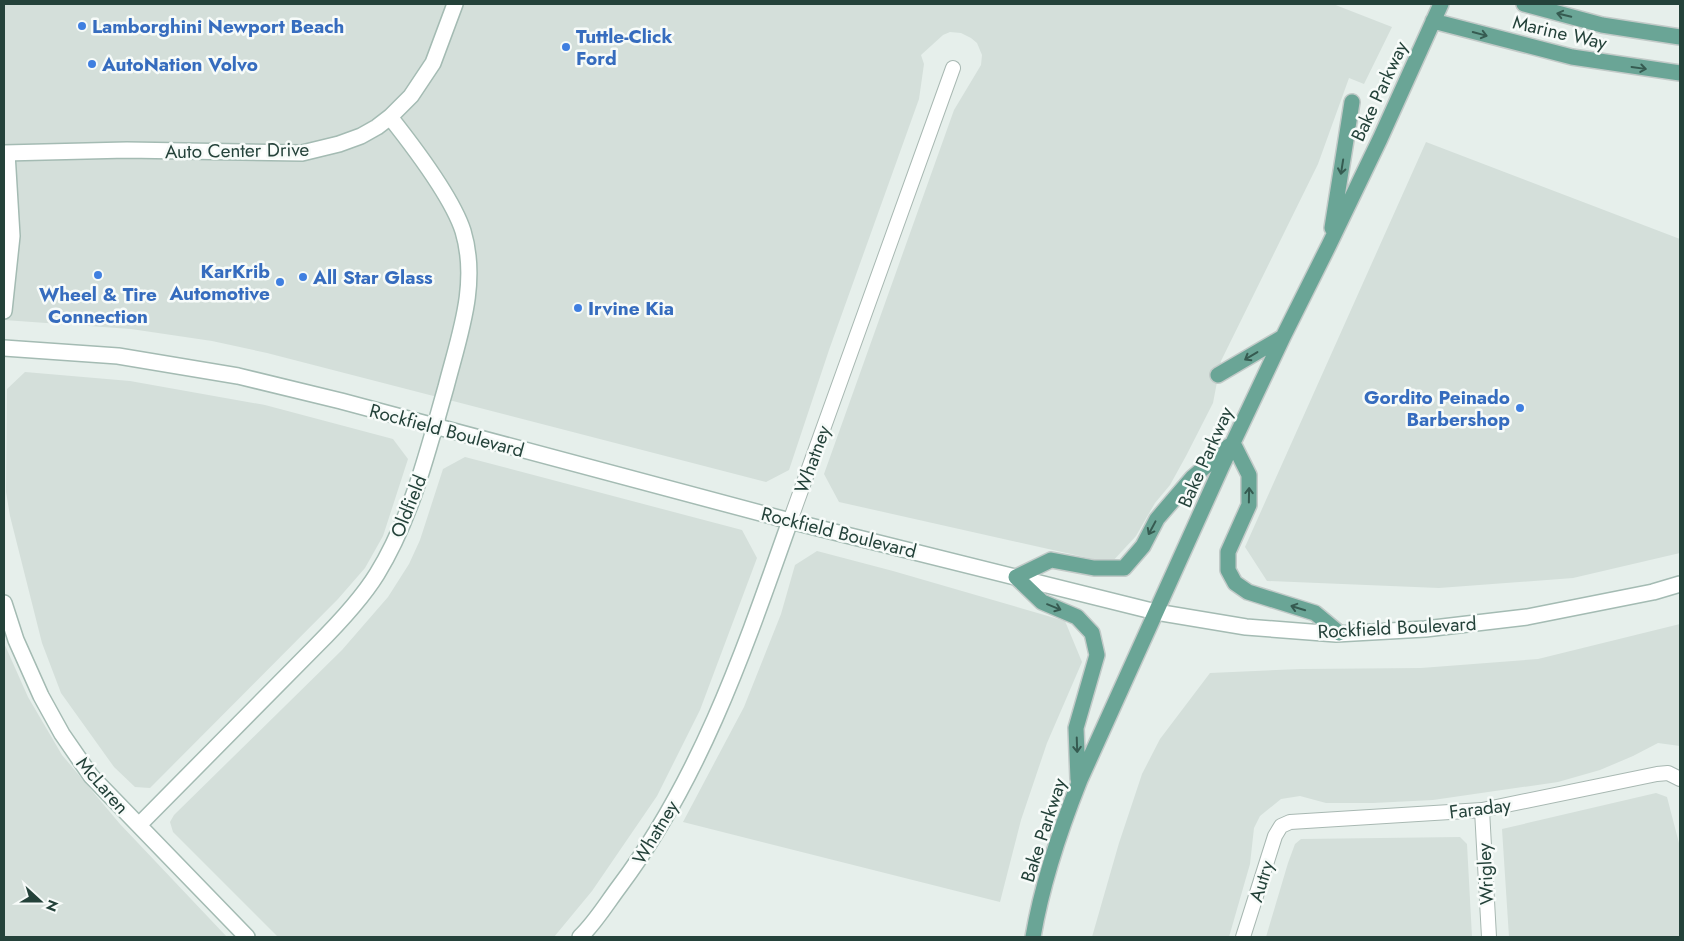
<svg xmlns="http://www.w3.org/2000/svg" width="1684" height="941" font-family="Jost,sans-serif">
	<style>
		.built { fill: #d4dfda }
		.lines { fill: none; stroke-linecap: round; stroke-linejoin: round }
		.street-casing { stroke: #a8b8b2; stroke-width: 16 }
		.secondary-casing { stroke: #a4bbb3; stroke-width: 18 }
		.primary-casing { stroke: #c2cac8; stroke-width: 18 }
		.street { stroke: #fff; stroke-width: 14 }
		.secondary { stroke: #fff; stroke-width: 15 }
		.primary { stroke: #6aa596; stroke-width: 15 }
		.oneway { stroke: #365b51 }
		.shop-dot { fill: #3f7fe0; stroke: #f7fbf9; stroke-width: 2 }
		.labels { text-anchor: middle; stroke-width: 5; stroke-linejoin: round; paint-order: stroke }
		.shop-label { font-size: 19px; font-weight: bold; fill: #366cbe; stroke: #f7fbf9; text-anchor: start }
		.street-label { font-size: 19px; fill: #24423a; stroke: #f7fbf9 }
	</style>
	<rect width="100%" height="100%" fill="#e6efeb"/>
	<path class="built" d="M4,4H1333L1392,27L1364,84L1349,78L1318,164L1221,361L1213,403L1186,456L1170,485L1155,503L1136,536L1111,563L839,502L824,474L954,110L981,65L982,55L977,43L971,38L961,33L950,32L943,35L921,55L924,64L919,99L829,350L789,470L766,482L267,353L212,341L131,329L4,320Z
		M1426,142L1680,239V553L1573,578L1439,588L1267,581L1245,547Z
		M25,372L130,381L265,405L393,439L408,459L383,536L365,568L338,599L150,788L135,787L114,767L61,693L42,643L10,516L6,492L7,389Z
		M465,457L742,530L757,558L700,710L657,796L592,891L554,937H278L173,832L170,822L174,815L342,650L388,597L409,564L420,540L443,469Z
		M817,551L893,571L1065,621L1082,662L1047,743L1021,820L1000,902L683,822L744,707L781,614L795,565Z
		M1680,624V746L1658,743L1633,756L1600,770L1558,782L1433,800L1373,803H1326L1300,796L1281,799L1260,816L1254,828L1250,864L1229,937H1092L1119,843L1142,774L1160,739L1210,673L1301,669L1421,668L1538,659Z
		M4,643L28,697L62,755L120,824L227,937H4Z
		M1656,793L1667,797L1680,847V937H1509L1502,829Z
		M1460,837L1467,844L1472,937H1266L1288,863L1295,844L1301,839Z"/>
	<g class="lines">
		<defs>
			<path id="street" d="M790,521L953,68
				M1482,810L1489,937
				M1243,937L1275,836L1281,826L1290,822L1482,810L1657,774L1668,773L1680,779"/>
			<path id="secondary" d="M4,153L127,150L302,153L339,144L361,136L377,127L390,117L411,96L433,63L455,4
				M4,311L12,236L7,153
				M4,348L118,356L238,376L341,401L790,521L1156,612L1246,627L1336,634L1425,629L1527,617L1653,592L1680,584
				M4,603L16,640L41,696L62,734L91,776L247,937
				M139,825L316,646C338,624 361,600 377,574C412,517 428,450 446,387C459,336 479,284 463,231C452,197 413,146 390,117
				M580,937C595,923 607,903 619,887C701,778 745,648 790,521"/>
			<path id="primary" d="M1524,4L1602,25L1680,37
				M1433,21L1572,57L1680,73
				M1332,228L1352,102
				M1218,375L1283,337
				M1233,443L1249,475V505L1228,552V570L1235,583L1248,592L1315,613L1339,633
				M1078,779L1076,728L1097,655L1092,633L1077,617L1042,602L1016,577L1051,560L1094,568H1124L1143,546L1157,519L1192,478L1229,446
				M1033,937C1042,884 1060,830 1080,780L1222,466L1283,337L1329,245L1380,139L1441,4"/>
		</defs>
		<use href="#street" class="street-casing"/>
		<use href="#secondary" class="secondary-casing"/>
		<use href="#primary" class="primary-casing"/>
		<use href="#street" class="street"/>
		<use href="#secondary" class="secondary"/>
		<use href="#primary" class="primary"/>
	</g>
	<defs><path id="oneway-shaft" d="M-6 0H5M1.5-3L5.5 0L1.5 3" fill="none" stroke-width="1.6" stroke-linecap="round" stroke-linejoin="round" transform="scale(1.25)"/></defs>
	<g class="oneway">
		<use href="#oneway-shaft" transform="translate(1564 15) rotate(-166)"/>
		<use href="#oneway-shaft" transform="translate(1480 34) rotate(15)"/>
		<use href="#oneway-shaft" transform="translate(1639 68) rotate(8)"/>
		<use href="#oneway-shaft" transform="translate(1342 167) rotate(99)"/>
		<use href="#oneway-shaft" transform="translate(1251 356) rotate(149)"/>
		<use href="#oneway-shaft" transform="translate(1249 495) rotate(-89)"/>
		<use href="#oneway-shaft" transform="translate(1152 528) rotate(118)"/>
		<use href="#oneway-shaft" transform="translate(1054 607) rotate(22)"/>
		<use href="#oneway-shaft" transform="translate(1298 608) rotate(-163)"/>
		<use href="#oneway-shaft" transform="translate(1077 745) rotate(88)"/>
	</g>
	<g class="shop-dot">
		<circle cx="82" cy="26" r="5"/>
		<circle cx="566" cy="47" r="5"/>
		<circle cx="92" cy="64" r="5"/>
		<circle cx="98" cy="275" r="5"/>
		<circle cx="303" cy="277" r="5"/>
		<circle cx="280" cy="282" r="5"/>
		<circle cx="578" cy="308" r="5"/>
		<circle cx="1520" cy="408" r="5"/>
	</g>
	<g class="labels">
		<g class="shop-label">
			<text x="92" y="33">Lamborghini Newport Beach</text>
			<text x="576" y="43">Tuttle-Click<tspan x="576" dy="22">Ford</tspan></text>
			<text x="102" y="71">AutoNation Volvo</text>
			<text x="270" y="278" text-anchor="end">KarKrib<tspan x="270" dy="22">Automotive</tspan></text>
			<text x="313" y="284">All Star Glass</text>
			<text x="98" y="301" text-anchor="middle">Wheel &amp; Tire<tspan x="98" dy="22">Connection</tspan></text>
			<text x="588" y="315">Irvine Kia</text>
			<text x="1510" y="404" text-anchor="end">Gordito Peinado<tspan x="1510" dy="22">Barbershop</tspan></text>
		</g>
		<g class="street-label">
			<text transform="translate(1560 32) rotate(13)" y="7">Marine Way</text>
			<text transform="translate(1379 91) rotate(-65)" y="7">Bake Parkway</text>
			<text transform="translate(237 150) rotate(-1)" y="7">Auto Center Drive</text>
			<text transform="translate(447 430) rotate(15)" y="7">Rockfield Boulevard</text>
			<text transform="translate(1205 457) rotate(-66)" y="7">Bake Parkway</text>
			<text transform="translate(812 459) rotate(-70)" y="7">Whatney</text>
			<text transform="translate(408 506) rotate(-68)" y="7">Oldfield</text>
			<text transform="translate(839 532) rotate(14)" y="7">Rockfield Boulevard</text>
			<text transform="translate(1397 627) rotate(-3)" y="7">Rockfield Boulevard</text>
			<text transform="translate(103 785) rotate(49)" y="7">McLaren</text>
			<text transform="translate(1480 808) rotate(-7)" y="7">Faraday</text>
			<text transform="translate(1043 830) rotate(-72)" y="7">Bake Parkway</text>
			<text transform="translate(655 832) rotate(-59)" y="7">Whatney</text>
			<text transform="translate(1485 874) rotate(-93)" y="7">Wrigley</text>
			<text transform="translate(1261 881) rotate(-73)" y="7">Autry</text>
		</g>
	</g>
	<rect width="1684" height="941" fill="none" stroke="#24423a" stroke-width="10"/>
	<g transform="translate(40 901) rotate(111)" stroke="#f7fbf9" stroke-width="4" paint-order="stroke">
	<path d="M0-4L9 19L0 12L-9 19Z" fill="#24423a"/>
	<text y="-8" font-size="14" font-weight="bold" text-anchor="middle" fill="#24423a">N</text>
	</g>
</svg>
